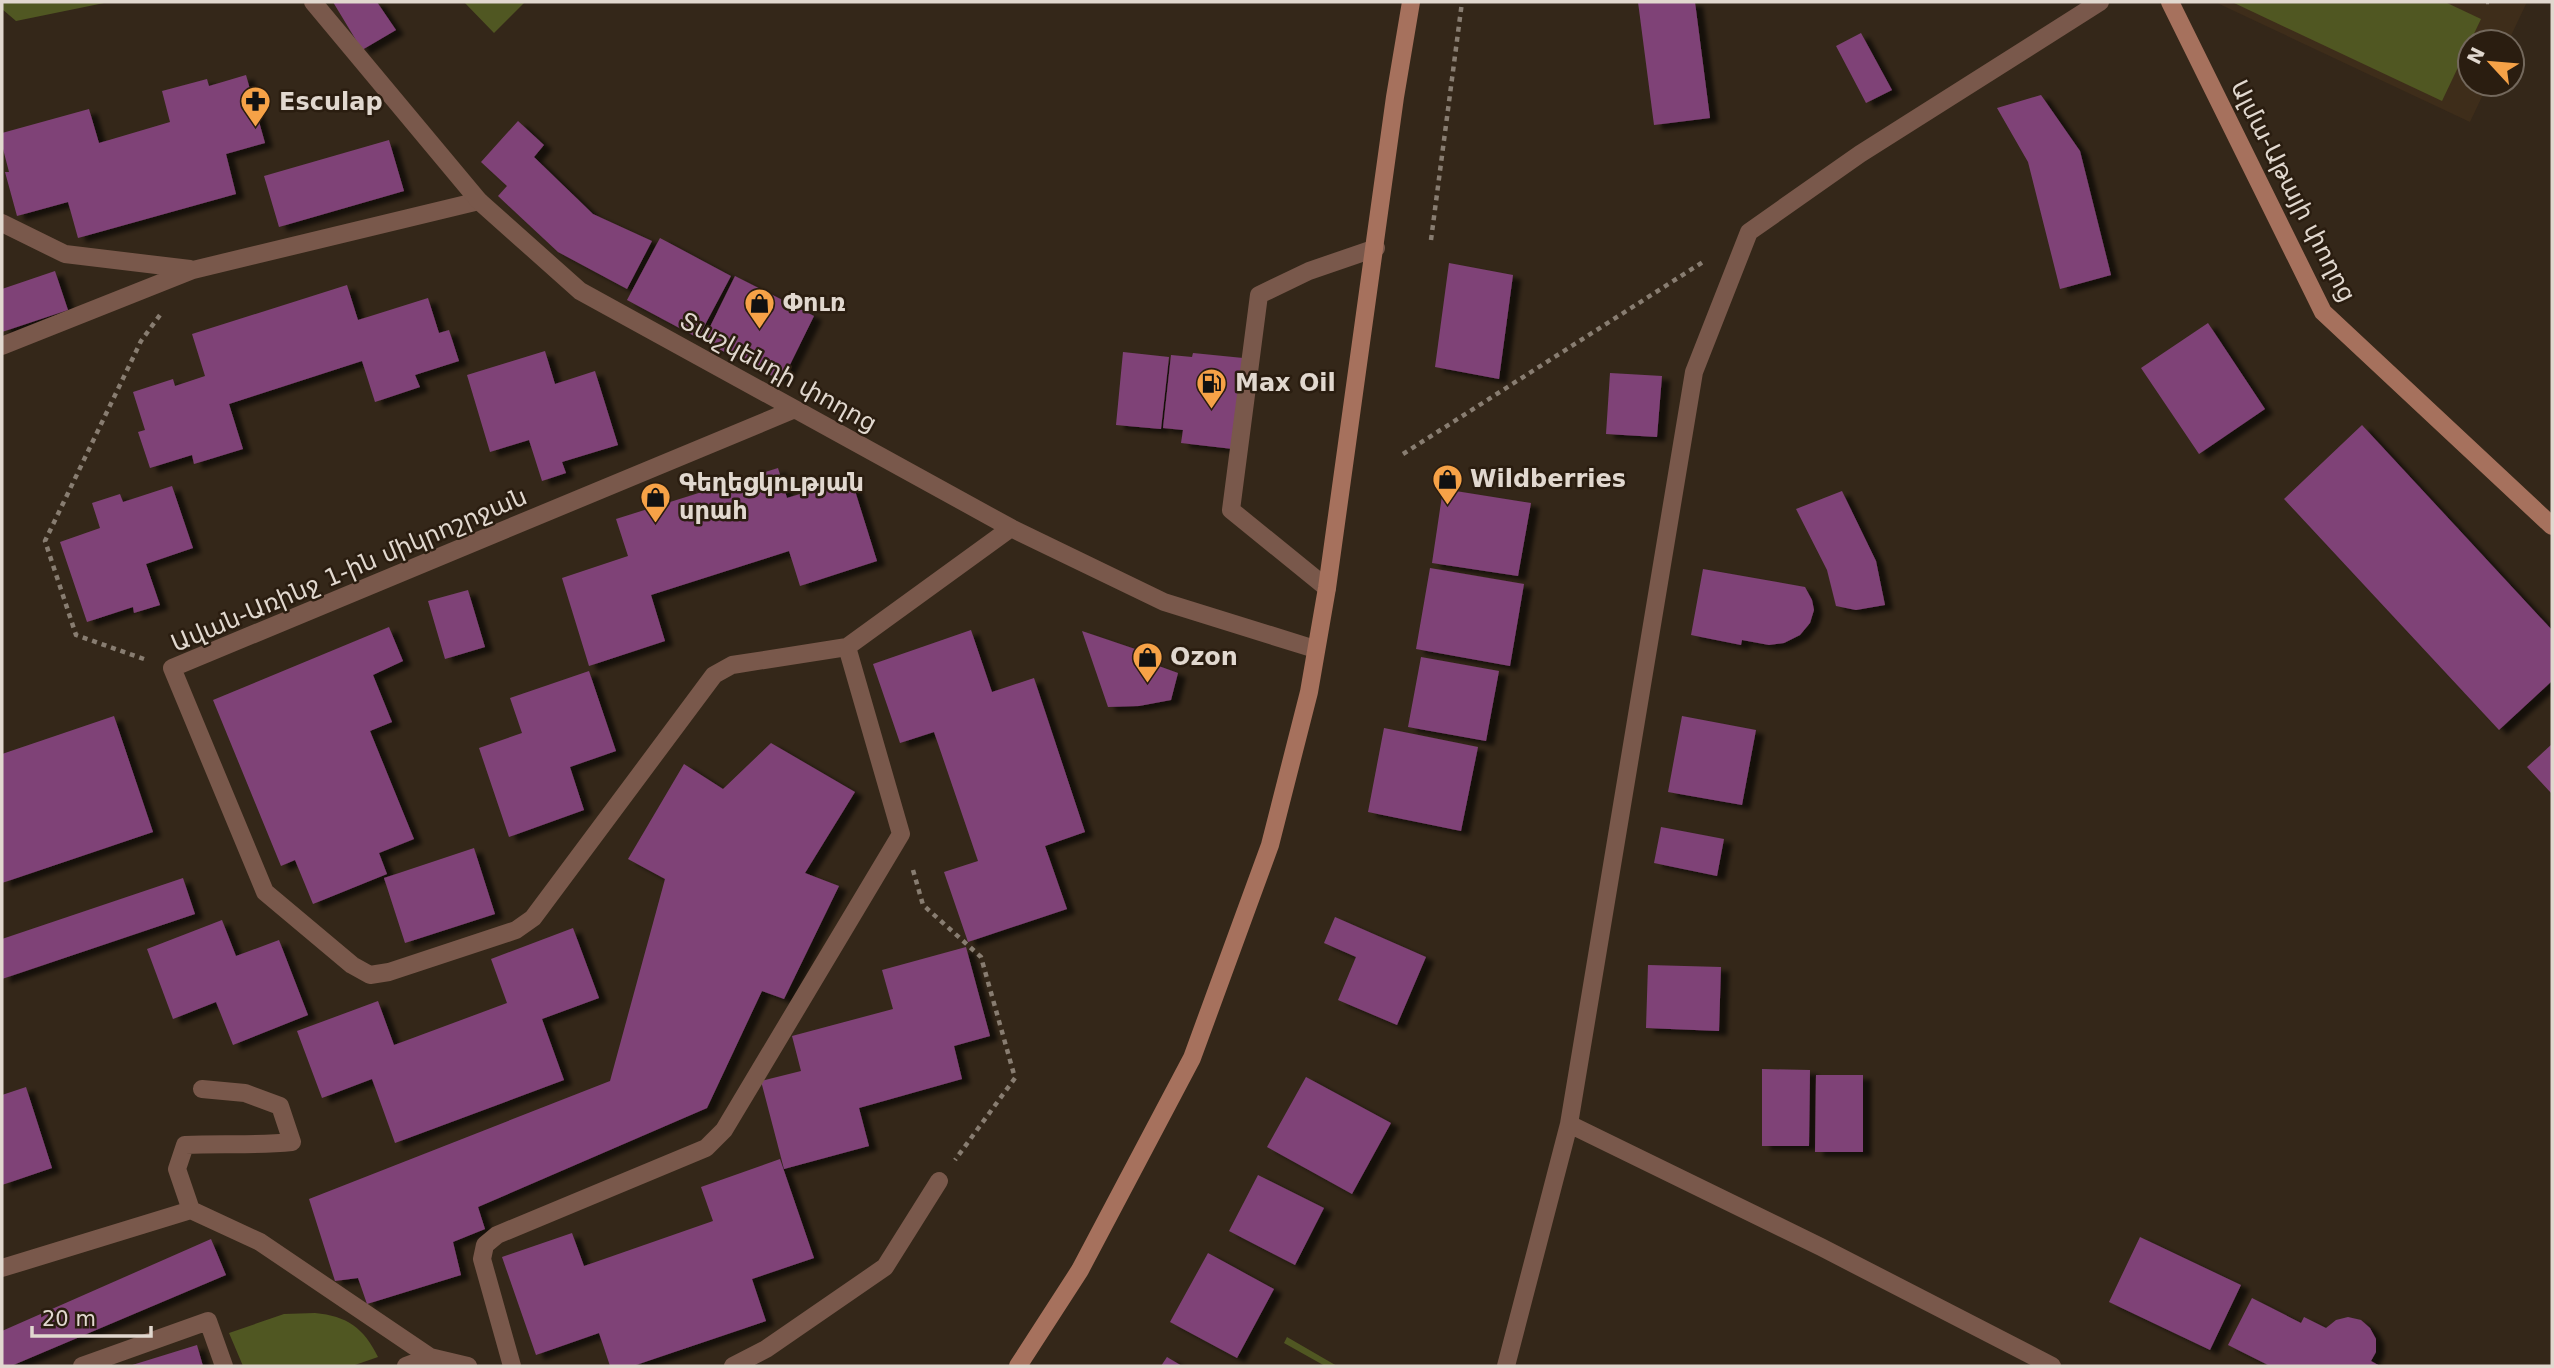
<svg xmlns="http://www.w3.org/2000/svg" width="2554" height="1368" font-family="'DejaVu Sans','Noto Sans Armenian',sans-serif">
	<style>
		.built { fill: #3e2d1a }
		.green { fill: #505722 }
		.building { fill: #7f4377; filter: url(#shadow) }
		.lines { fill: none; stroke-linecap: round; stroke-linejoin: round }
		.path { stroke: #887d71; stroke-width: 4.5; stroke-dasharray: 5 5; stroke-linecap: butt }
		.lane { stroke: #79584b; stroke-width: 18 }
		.street { stroke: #79584b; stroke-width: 18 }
		.secondary { stroke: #a6715d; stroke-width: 18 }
		.labels { text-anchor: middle; stroke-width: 5; stroke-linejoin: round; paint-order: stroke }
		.poi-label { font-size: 24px; font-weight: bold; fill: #e1d8cf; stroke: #2a1d10; text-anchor: start }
		.street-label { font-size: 24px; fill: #e1d8cf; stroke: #2a1d10 }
	</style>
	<defs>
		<filter id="shadow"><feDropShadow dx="8" dy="4.5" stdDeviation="2" flood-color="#0009"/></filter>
	</defs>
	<rect width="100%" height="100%" fill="#342719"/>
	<path class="built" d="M2215,2H2527L2508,42H2470V84H2488L2470,122Z"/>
	<path class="green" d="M2,2H109L16,21L2,9Z
		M464,2H525L494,33Z
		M2232,2H2445L2481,19L2442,101Z
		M315,1313C347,1316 364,1328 378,1357L352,1366H243L229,1333L284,1314Z
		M1287,1337L1337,1366H1325L1284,1343Z"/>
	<path class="building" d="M333,2H377L396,30L362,50Z
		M1638,2H1695L1710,118L1654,125Z
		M1861,33L1892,90L1866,103L1836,46Z
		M246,75L265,143L226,154L236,194L78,238L68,202L17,216L5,172H9L2,145V133L89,109L99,143L170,122L162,91L207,79L209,86Z
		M2041,95L2080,151L2111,275L2060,289L2028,162L1997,108Z
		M518,121L544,145L534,157L593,214L652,241L627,289L558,252L498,196L507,186L481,162Z
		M389,140L404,191L279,227L264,176Z
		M660,238L731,276L698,338L627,300Z
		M1449,263L1513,275L1499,379L1435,367Z
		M55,271L68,310L2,332V289Z
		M735,276L814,316L782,381L703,341Z
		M347,285L358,320L428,298L439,333L449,330L459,361L415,375L420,387L375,402L362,361L229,404L243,449L194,464L192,455L150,468L138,432L145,430L133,392L173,379L175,386L205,376L192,334Z
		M2208,323L2265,409L2199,454L2141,368Z
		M545,351L555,384L595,371L618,445L562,462L566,473L542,481L529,440L490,452L467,375Z
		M1123,352L1169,357L1161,429L1116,425Z
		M1193,353L1243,358L1233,449L1181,443L1183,430L1163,428L1171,355L1192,357Z
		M1610,373L1662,376L1657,437L1606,434Z
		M2362,425L2552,630V681L2499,730L2284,499Z
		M778,468L787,498L851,478L877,561L800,586L789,551L651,595L665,641L589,666L562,578L628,556L616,519Z
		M172,486L193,548L146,564L160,605L134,613L133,607L87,622L60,542L100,528L92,503L120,494L123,502Z
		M1443,489L1531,503L1518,576L1432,563Z
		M1842,491L1876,561L1885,605L1856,610L1836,606L1827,570L1796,509Z
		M1430,568L1524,584L1510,666L1416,649Z
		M1703,569L1805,587L1812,600L1814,610L1810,623L1800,635L1784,643L1769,645L1742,640L1741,645L1691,635Z
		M468,590L485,647L445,659L428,601Z
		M389,627L403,661L373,675L392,722L370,731L414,839L379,853L387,874L313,904L295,860L281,866L213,700Z
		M971,630L992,692L1034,678L1085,832L1045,846L1067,909L968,942L944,872L978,861L934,732L900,743L873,664Z
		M1082,631L1147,653L1145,661L1178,673L1171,700L1139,706L1108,707Z
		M1421,657L1499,671L1486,741L1408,727Z
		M589,671L616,751L570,767L584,810L509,837L479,748L522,733L510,698Z
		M114,716L153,832L2,883V754Z
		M1682,716L1756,730L1742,805L1668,792Z
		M1384,728L1478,747L1461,831L1368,812Z
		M771,743L855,792L805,873L839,886L784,999L762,991L707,1108L478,1207L485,1229L453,1242L461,1275L367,1304L358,1278L335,1281L309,1199L610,1081L665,879L628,859L684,764L723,789Z
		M2552,744V794L2527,767Z
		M1661,827L1724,839L1717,876L1654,863Z
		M474,848L495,914L405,943L384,878Z
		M183,878L195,914L2,979V939Z
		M1335,917L1426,957L1397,1025L1338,1000L1356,957L1324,943Z
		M222,920L236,956L279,940L308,1015L233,1045L216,1002L173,1019L147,949Z
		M573,928L599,998L542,1019L564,1080L395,1143L372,1079L322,1098L297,1031L378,1001L394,1045L507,1003L491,959Z
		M966,947L990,1036L954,1046L962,1079L859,1108L869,1146L784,1169L761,1081L801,1071L792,1036L893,1009L882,970Z
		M1648,965L1721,967L1719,1031L1646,1028Z
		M1762,1069L1810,1070L1809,1146H1762Z
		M1816,1075H1863V1152H1815Z
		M1306,1077L1391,1123L1352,1194L1267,1147Z
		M26,1087L52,1168L2,1185V1095Z
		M780,1159L814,1258L752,1279L766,1321L633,1366H610L599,1333L536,1355L502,1257L572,1233L584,1266L713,1221L701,1187Z
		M1258,1175L1324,1208L1295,1265L1229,1231Z
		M2140,1237L2241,1285L2210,1350L2109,1302Z
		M211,1239L226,1275L11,1366H2V1331Z
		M1208,1253L1274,1289L1237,1358L1170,1322Z
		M2252,1298L2301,1323L2304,1317L2326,1328L2336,1320L2348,1317L2361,1320L2370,1328L2376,1339V1352L2371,1361L2380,1366H2270L2228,1345Z
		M197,1345L203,1366H129Z
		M1167,1357L1182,1366H1161Z"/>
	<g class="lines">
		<path class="path" d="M2486,2H2489
			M1431,240L1462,2
			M1403,454L1706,260
			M144,659L76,635L45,541L141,341L160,315
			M913,870L923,905L981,957L1015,1078L955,1160"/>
		<path class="lane" d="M2,223L65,254L190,269
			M2,346L193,270L479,201
			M1327,588L1231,510L1259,295L1309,271L1376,248
			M1569,1124L1821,1247L2052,1366
			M191,1210L177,1169L185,1145C221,1143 256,1146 292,1142L280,1106L245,1093L202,1089
			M2,1268L191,1210L260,1242L430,1357L468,1366
			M82,1366L208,1321L224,1366
			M406,1366L430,1357
			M733,1366L766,1349L885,1267L939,1181
			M1506,1366L1569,1124L1694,372L1749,232L1860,154L2100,2"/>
		<path class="street" d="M313,2L479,201L580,291L1011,528L1164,602L1315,649
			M795,409L172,668L265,892L352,965L370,975L389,972L516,930L533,918L714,675L732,665L847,647
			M512,1366L482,1259L485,1245L497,1235L706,1148L724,1130L901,834L847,647L1011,528"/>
		<path class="secondary" d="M2170,2L2323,312L2552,526
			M1018,1366L1080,1270L1192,1058L1270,845L1309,692L1327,588L1395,97L1411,2"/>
	</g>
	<defs>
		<symbol id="pharmacy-pin" viewBox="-11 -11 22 30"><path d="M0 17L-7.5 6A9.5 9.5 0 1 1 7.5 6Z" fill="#f6a247" stroke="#2a1d10"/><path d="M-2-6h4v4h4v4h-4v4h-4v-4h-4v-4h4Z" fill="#111"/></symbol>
		<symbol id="shop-pin" viewBox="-11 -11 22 30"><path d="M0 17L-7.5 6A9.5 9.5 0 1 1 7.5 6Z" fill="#f6a247" stroke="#2a1d10"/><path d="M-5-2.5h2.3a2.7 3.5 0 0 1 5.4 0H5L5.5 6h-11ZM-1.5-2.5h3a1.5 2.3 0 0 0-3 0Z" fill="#111"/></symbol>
		<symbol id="fuel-pin" viewBox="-11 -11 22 30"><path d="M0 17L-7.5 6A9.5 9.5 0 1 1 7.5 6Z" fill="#f6a247" stroke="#2a1d10"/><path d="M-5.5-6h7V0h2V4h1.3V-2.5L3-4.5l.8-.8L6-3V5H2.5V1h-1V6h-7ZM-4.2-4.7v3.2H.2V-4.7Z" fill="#111"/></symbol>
	</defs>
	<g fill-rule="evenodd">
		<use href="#pharmacy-pin" x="238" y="84" width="35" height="47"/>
		<use href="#shop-pin" x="742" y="286" width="35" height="47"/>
		<use href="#fuel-pin" x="1194" y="366" width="35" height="47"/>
		<use href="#shop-pin" x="1430" y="462" width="35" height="47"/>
		<use href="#shop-pin" x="638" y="480" width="35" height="47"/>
		<use href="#shop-pin" x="1130" y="640" width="35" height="47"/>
	</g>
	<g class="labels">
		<g class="poi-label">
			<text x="279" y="110">Esculap</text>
			<text x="783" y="311">Փուռ</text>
			<text x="1235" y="391">Max Oil</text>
			<text x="1470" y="487">Wildberries</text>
			<text x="679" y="491">Գեղեցկության<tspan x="679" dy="28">սրահ</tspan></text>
			<text x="1170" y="665">Ozon</text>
		</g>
		<g class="street-label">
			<text transform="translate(2293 191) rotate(63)" y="8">Ալմա-Աթայի փողոց</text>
			<text transform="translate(778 372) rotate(29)" y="8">Տաշկենդի փողոց</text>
			<text transform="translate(349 570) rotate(-23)" y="8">Ավան-Առինջ 1-ին միկրոշրջան</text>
		</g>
	</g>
	<rect width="2554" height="1368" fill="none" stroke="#e1d8cf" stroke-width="7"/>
	<g transform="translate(2491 63) rotate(296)"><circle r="33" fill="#2a1d10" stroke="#73685c" stroke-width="2"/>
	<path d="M0-5L12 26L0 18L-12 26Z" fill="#f6a247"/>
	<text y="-10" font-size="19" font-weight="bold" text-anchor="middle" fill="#e1d8cf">N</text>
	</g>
	<path d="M32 1326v10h119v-10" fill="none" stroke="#e1d8cf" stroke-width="3.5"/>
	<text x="42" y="1326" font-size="21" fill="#e1d8cf" stroke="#2a1d10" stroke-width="5" paint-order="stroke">20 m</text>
</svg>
